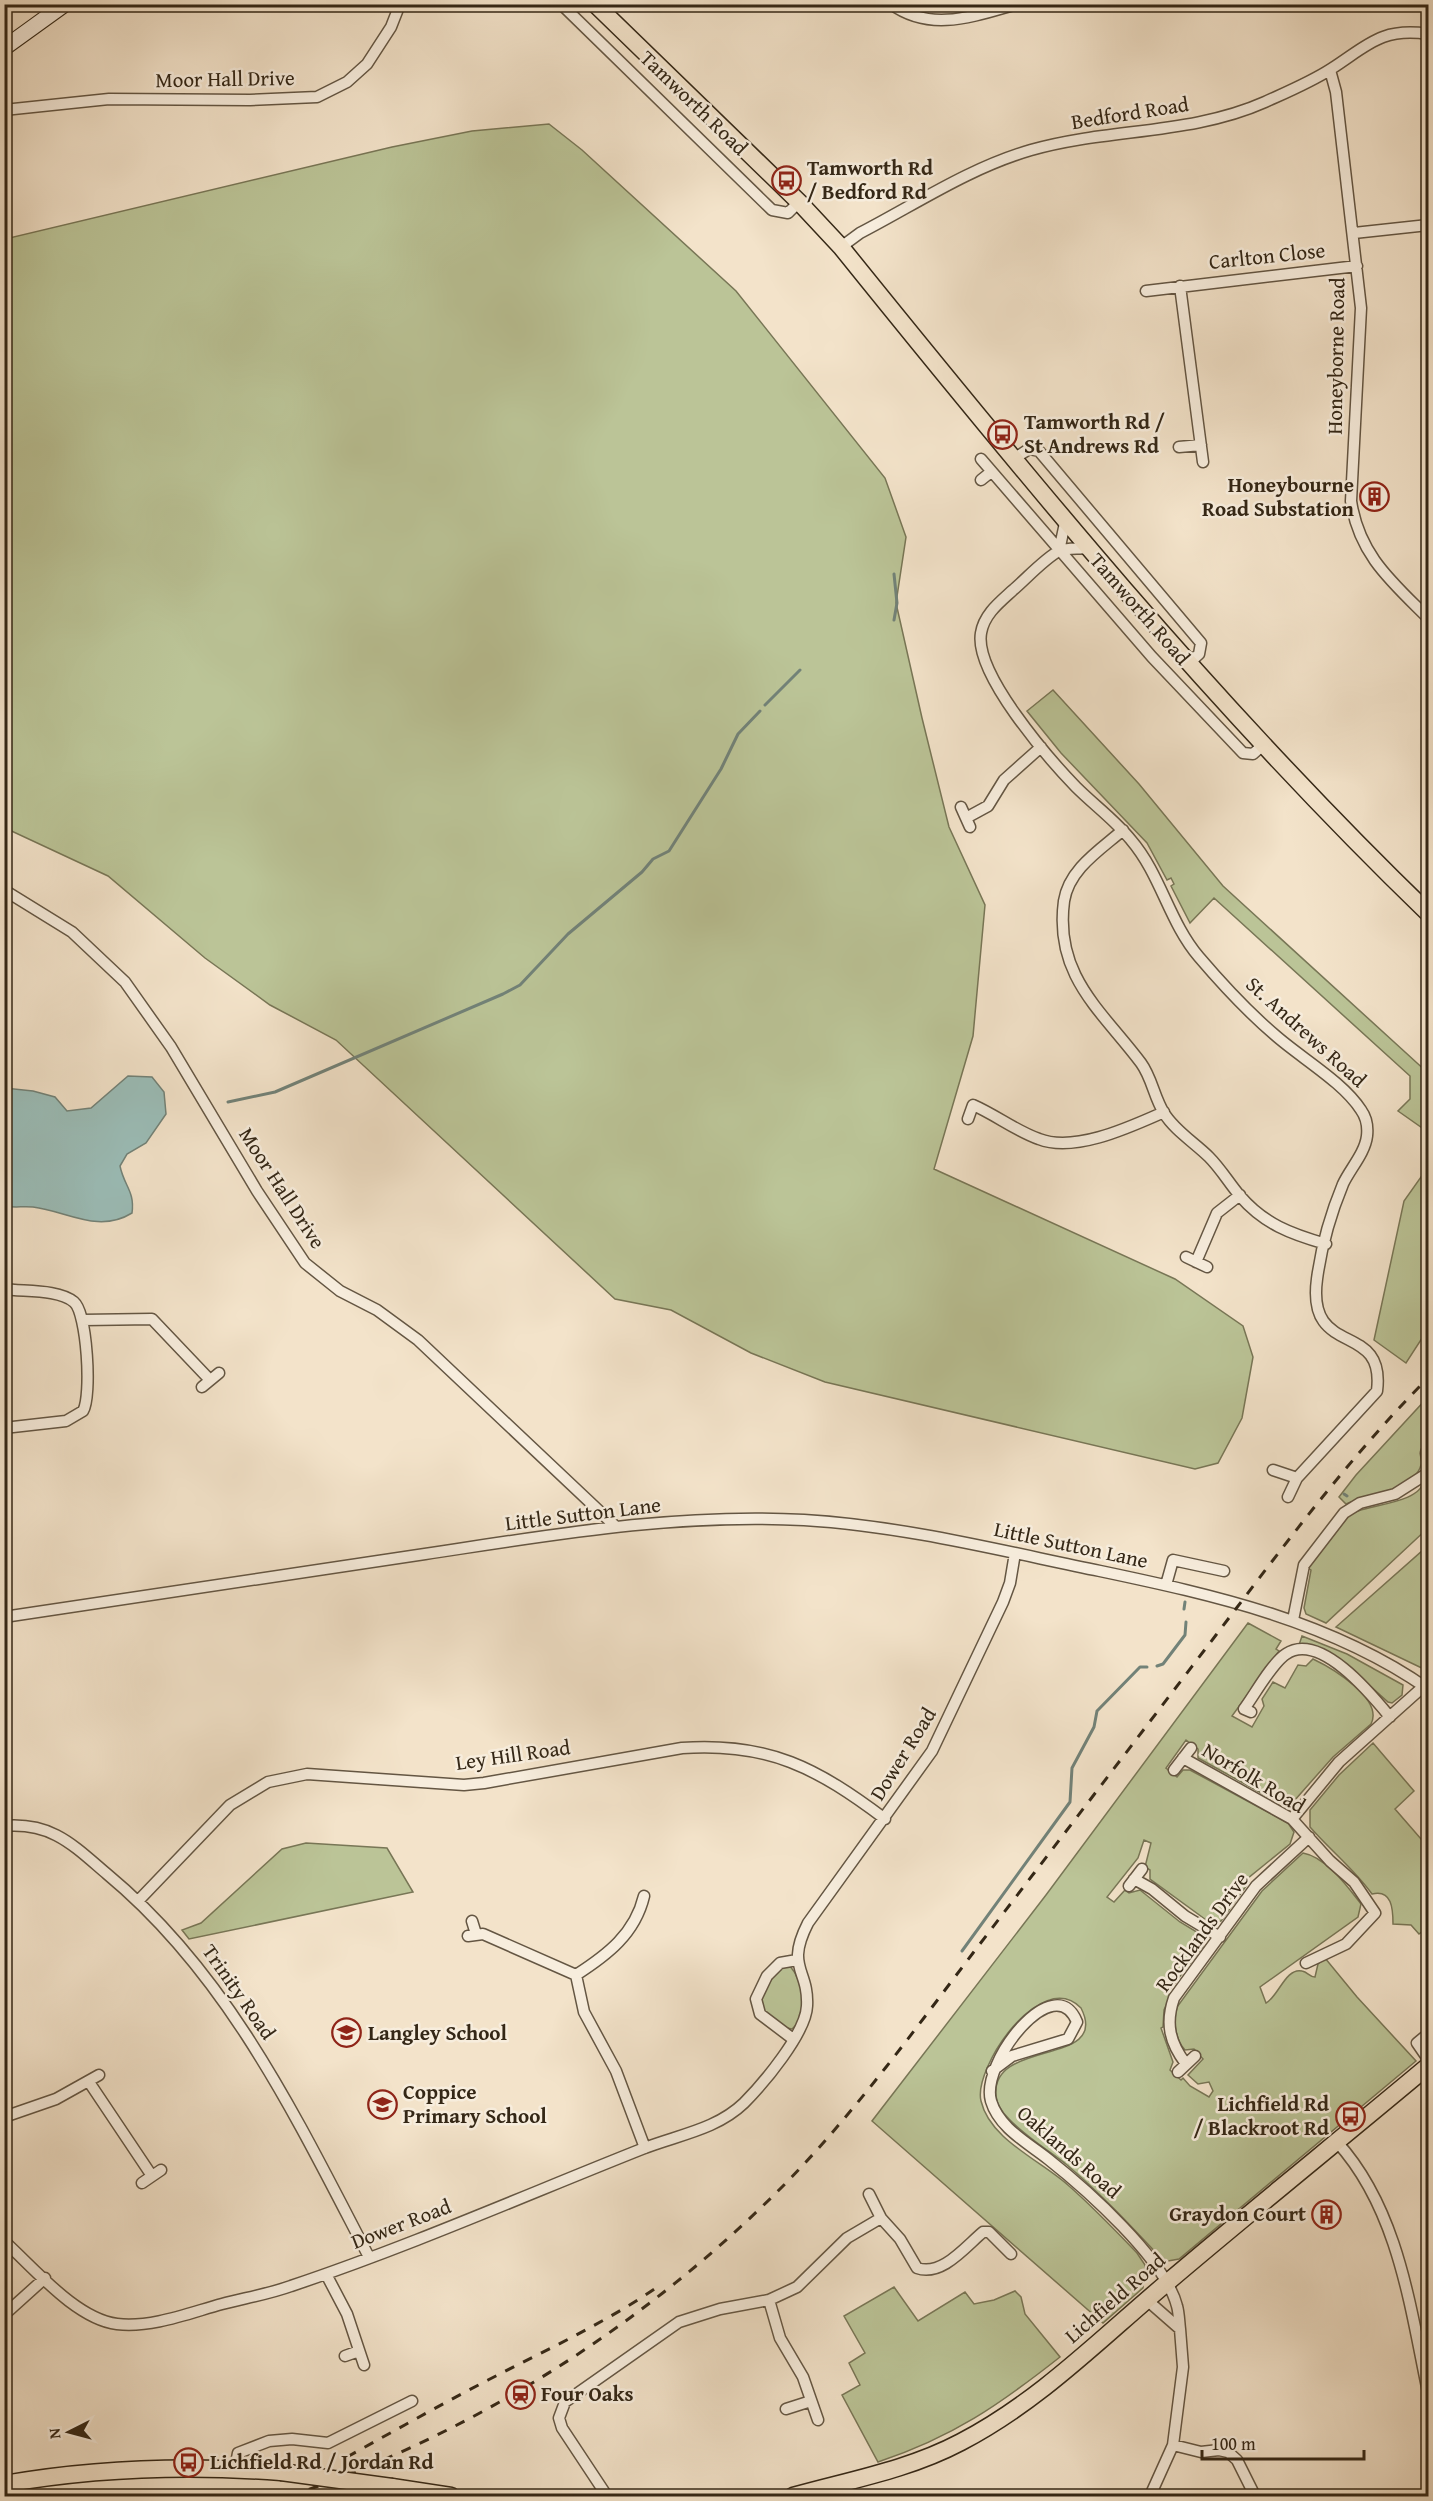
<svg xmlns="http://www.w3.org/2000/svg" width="1433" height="2501" font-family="'Gentium Book Plus',serif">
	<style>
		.green { fill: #bbc497; stroke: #787656; stroke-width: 1.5 }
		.water { fill: #9bbeb9; stroke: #728278; stroke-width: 1.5 }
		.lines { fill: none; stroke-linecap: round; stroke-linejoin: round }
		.stream { stroke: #728278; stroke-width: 3 }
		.street-casing { stroke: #645643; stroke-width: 13 }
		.secondary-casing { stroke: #342716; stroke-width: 17 }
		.primary-casing { stroke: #342716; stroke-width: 19 }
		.street { stroke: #f7eddd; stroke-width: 10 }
		.secondary { stroke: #f7eddd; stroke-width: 15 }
		.primary { stroke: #f3e3ca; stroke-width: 16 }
		.rail { stroke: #342716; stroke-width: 3; stroke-dasharray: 10 10; stroke-linecap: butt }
		.primary-bridge-casing { stroke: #342716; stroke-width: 19; stroke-linecap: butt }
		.primary-bridge { stroke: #f3e3ca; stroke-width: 16 }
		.labels { text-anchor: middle; stroke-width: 5; stroke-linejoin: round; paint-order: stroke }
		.street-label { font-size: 21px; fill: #342716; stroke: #f7eddd }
		.poi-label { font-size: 21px; font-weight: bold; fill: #342716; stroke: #f7eddd; text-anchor: start }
	</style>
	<rect width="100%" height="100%" fill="#f3e3ca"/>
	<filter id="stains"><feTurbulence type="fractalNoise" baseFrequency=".00333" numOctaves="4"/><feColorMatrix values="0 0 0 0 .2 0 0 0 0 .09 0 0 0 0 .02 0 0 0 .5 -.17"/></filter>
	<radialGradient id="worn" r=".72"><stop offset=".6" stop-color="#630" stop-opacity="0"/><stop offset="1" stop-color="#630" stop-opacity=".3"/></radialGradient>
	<path class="green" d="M549,124L582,150L736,291L885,478L906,537L896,603L922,718L949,827L985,905L973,1036L934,1169L1175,1279L1243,1326L1253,1357L1242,1418L1218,1463L1195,1469L825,1382L751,1353L671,1310L615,1299L336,1040L270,1005L205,958L108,876L5,828V239L392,147L472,131Z
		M1053,690L1139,784L1223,886L1428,1073V1132L1398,1111L1410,1099V1076L1214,898L1190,923L1171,886L1174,884L1171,878L1167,880L1147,843L1061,753L1027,711Z
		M1428,1167V1329L1406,1363L1374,1340L1404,1201Z
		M1428,1397V1448L1421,1449C1431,1489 1372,1493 1346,1504L1339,1497L1356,1475Z
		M1428,1478V1528L1326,1623L1306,1614L1304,1608L1311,1570L1308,1568L1349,1515C1361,1505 1422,1504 1423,1481Z
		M1422,1551L1428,1554V1671L1336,1627Z
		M1248,1623L1281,1641L1276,1649L1279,1651L1232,1716L1252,1727L1264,1706L1262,1699L1273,1682L1285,1688L1298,1665L1306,1666L1313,1659C1332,1668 1384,1699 1371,1724L1333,1757L1294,1801L1283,1803L1263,1794L1198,1758V1749L1186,1740L1166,1768L1177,1777L1183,1770H1190L1288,1823L1294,1832L1290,1844L1247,1879L1249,1882L1221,1921L1209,1922L1150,1879V1870L1145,1867L1151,1843L1144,1840L1138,1858L1107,1897L1114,1902L1125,1890L1129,1893L1140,1890L1180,1922L1200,1934L1203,1946L1168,1992L1170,1997L1164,2010L1163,2027L1161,2028L1173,2062L1170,2070L1181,2080L1183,2078L1190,2086L1209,2097L1213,2091L1209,2082L1198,2084L1188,2075L1203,2059L1194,2049L1185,2050C1175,2039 1173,2021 1177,2007L1262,1891L1303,1853C1326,1857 1347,1886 1361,1904L1358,1917L1260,1987L1266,2003C1278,1997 1286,1967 1302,1971C1308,1972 1309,1977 1315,1977L1318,1964L1325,1958L1357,1997L1416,2061L1179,2259L1168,2261L1159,2256C1129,2224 1100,2193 1067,2165C1048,2150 1026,2137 1009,2119C1003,2113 997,2105 996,2096C990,2038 1111,2067 1081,2008C1041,1967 973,2068 981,2101C990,2140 1042,2161 1069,2186C1093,2207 1115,2230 1137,2253L1145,2265L1143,2288L1103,2323L872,2121L1046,1895Z
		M1302,1636L1347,1654L1403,1685L1402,1695L1392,1703L1388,1702L1340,1659L1299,1645Z
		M1373,1743L1414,1791L1395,1809L1428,1847V1927L1419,1934L1411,1925L1393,1924C1393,1909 1392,1889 1372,1894C1354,1869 1331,1851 1310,1827V1810L1339,1775Z
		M306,1843L387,1848L413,1892L189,1939L182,1930L201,1923L282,1849Z
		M790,1966C803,1981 809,2016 792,2029L787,2028L763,2010L760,1996L779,1968Z
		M894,2287L918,2321L965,2292L974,2304L994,2300L1015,2291L1021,2297L1025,2314L1060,2357C999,2405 953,2437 878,2462L842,2395L860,2385L849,2363L865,2353L844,2316Z"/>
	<path class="water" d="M128,1076L152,1077L164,1092L166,1114L146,1143L127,1154L120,1166C124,1186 135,1191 132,1213C98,1234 67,1211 33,1207C23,1206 14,1208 5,1206V1088L33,1091L55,1097L67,1111L91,1108Z"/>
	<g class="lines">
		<path class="stream" d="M894,574L897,603L894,620
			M765,705L800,670
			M228,1102L275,1092L503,994L520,985L568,934L642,872L653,859L669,851L721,769L738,734L760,711
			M1344,1494L1347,1496
			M1184,1609L1185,1602
			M1157,1666L1163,1664L1185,1635L1186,1622
			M962,1951L1070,1802L1072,1768L1094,1727L1097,1711L1140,1667H1147"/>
		<defs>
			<path id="street" d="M561,4L772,210L788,213L799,202
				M891,4C931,33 974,16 1017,4
				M1330,70L1336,92L1361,308L1351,501C1359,555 1392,582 1428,618
				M4,110L109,99L250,100L317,97L347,82L367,64L391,27L400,4
				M1354,233L1428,225
				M841,247L860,233C916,204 969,168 1031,150C1108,128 1191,135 1265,102C1287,92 1311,82 1331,69C1367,46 1381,27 1428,34
				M1180,286L1203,462
				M1146,291L1357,266
				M1179,447L1201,445
				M981,459L1152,657L1243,753L1253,754L1263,745
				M1012,460L1029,449L1039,451L1201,643L1199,654L1188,664
				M981,480L991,472
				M1086,548C1078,549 1066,548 1059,551C1045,558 1025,580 1013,590C1000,602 984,614 981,633C974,673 1048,758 1076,787C1094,805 1115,820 1131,840C1161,875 1169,922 1199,957C1222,984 1248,1012 1275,1035C1301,1058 1343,1082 1361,1110C1366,1117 1368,1127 1367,1136C1365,1153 1350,1169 1343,1184C1331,1213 1321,1249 1317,1279C1306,1360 1386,1319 1377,1391L1297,1478L1288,1497
				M1059,551L1065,523
				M961,807L970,827
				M966,818L988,806L1004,780L1041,747
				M1123,830C1100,850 1069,869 1064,901C1054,976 1102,1011 1141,1063C1152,1078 1154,1097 1164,1113C1174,1130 1195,1143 1209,1157C1221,1169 1229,1183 1240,1196C1264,1224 1291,1234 1326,1244
				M4,890L72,932L125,982L171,1047L257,1191L305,1263L340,1291L377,1310L418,1340L614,1525
				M968,1119L973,1105C996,1115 1016,1131 1039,1139C1075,1153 1130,1127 1164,1112
				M1186,1257L1207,1267
				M1196,1262L1217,1213L1240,1195
				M4,1289C24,1292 58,1289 74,1302C87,1313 92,1396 83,1411L66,1421L4,1428
				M83,1320L152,1319L210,1380
				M202,1387L219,1373
				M1426,1453L1428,1467
				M1273,1470L1297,1478
				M1166,1585L1173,1560L1224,1571
				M4,1617C145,1597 285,1575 425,1554C551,1535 676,1513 804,1520C904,1526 1002,1551 1100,1571C1214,1595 1331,1621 1428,1689
				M1293,1620L1304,1565L1344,1513L1360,1503L1395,1494L1428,1473
				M1251,1712L1244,1709C1255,1694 1272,1663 1286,1654C1320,1631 1372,1695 1390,1717
				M1183,1758L1292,1819L1330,1861L1354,1882L1375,1913L1346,1944L1306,1963
				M1174,1770L1191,1748
				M1428,1797V1798
				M1292,1819L1339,1762L1424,1686
				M4,1826C52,1822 73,1845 107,1874C229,1975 297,2119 369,2257
				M1134,1879L1152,1889L1185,1916L1220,1937
				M1129,1886L1142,1869
				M139,1900L230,1805L268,1782L307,1774L464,1785L484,1783L682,1748C769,1742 817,1768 885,1819
				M472,1921L476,1934
				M468,1936L483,1934L576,1975L584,2012L616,2071L645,2148
				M576,1975C607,1955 635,1934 644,1896
				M1428,2034L1417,2043L1428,2059
				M793,2039L760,2014L756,1999L767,1976L780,1963L797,1960
				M1186,2064C1170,2043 1165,2024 1174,1998L1256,1886L1309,1837
				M992,2071L1012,2056L1068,2039L1077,2022C1055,1967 980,2063 991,2101C999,2128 1028,2143 1048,2159C1086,2189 1165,2259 1177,2306C1179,2313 1179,2321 1180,2329L1148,2301
				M1178,2072L1195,2056
				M89,2082L152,2176
				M4,2117L56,2099L99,2075
				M1337,2142C1398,2209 1410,2306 1428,2392
				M142,2183L161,2170
				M869,2194L881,2218L900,2239L917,2268C942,2277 966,2246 983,2232H989L1011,2254
				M4,2241C34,2268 76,2319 117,2324C152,2328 189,2313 222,2304C245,2298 269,2294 291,2286C410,2246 526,2195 642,2149C677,2135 716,2130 744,2103C763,2084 806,2033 807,2006C809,1969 785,1968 808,1923L932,1751L1003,1602L1010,1583L1015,1553
				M326,2274L347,2314L364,2365
				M769,2300L780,2338L803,2377L818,2420
				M4,2315L45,2278
				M345,2356L359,2351
				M786,2409L811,2401
				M1173,2445L1201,2452L1219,2450L1228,2452L1237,2460L1255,2496
				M235,2469L238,2453L269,2441L292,2439L328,2443L412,2401
				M607,2496L562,2428L559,2418L565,2402L679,2322L720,2309L769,2300L797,2287L847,2238L881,2218
				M1150,2496L1173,2445L1183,2367L1180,2329"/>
			<path id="secondary" d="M4,48L65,4"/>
			<path id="primary" d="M595,4L799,202L841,247C1028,479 1214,706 1428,913
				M4,2484C96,2468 188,2465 281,2472
				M392,2487L451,2496
				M793,2496C850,2480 908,2470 961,2442C1040,2401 1102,2337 1169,2281C1255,2208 1342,2138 1428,2066"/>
		</defs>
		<use href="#street" class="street-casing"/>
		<use href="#secondary" class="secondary-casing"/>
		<use href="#primary" class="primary-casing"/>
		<use href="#street" class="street"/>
		<use href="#secondary" class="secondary"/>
		<use href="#primary" class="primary"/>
		<path class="rail" d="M347,2457C394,2431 440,2405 488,2380C546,2350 605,2323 659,2286
			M290,2496C475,2433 645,2325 783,2186C853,2115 913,2032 973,1953C1054,1847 1135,1741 1216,1635C1283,1547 1350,1456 1428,1378"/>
		<defs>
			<path id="primary-bridge" d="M281,2472L392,2487"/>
		</defs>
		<use href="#primary-bridge" class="primary-bridge-casing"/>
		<use href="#primary-bridge" class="primary-bridge"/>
	</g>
	<defs>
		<symbol id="bus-ring" viewBox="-11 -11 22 22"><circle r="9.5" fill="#f7eddd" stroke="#8f2418" stroke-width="1.5"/><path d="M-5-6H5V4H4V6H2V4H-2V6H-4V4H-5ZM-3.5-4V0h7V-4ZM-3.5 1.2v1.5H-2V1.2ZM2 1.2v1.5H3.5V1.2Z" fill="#8f2418"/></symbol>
		<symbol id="building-ring" viewBox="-11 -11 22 22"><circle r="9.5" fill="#f7eddd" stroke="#8f2418" stroke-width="1.5"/><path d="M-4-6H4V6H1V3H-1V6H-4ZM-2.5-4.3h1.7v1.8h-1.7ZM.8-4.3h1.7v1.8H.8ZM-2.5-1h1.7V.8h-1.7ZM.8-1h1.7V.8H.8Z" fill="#8f2418"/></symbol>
		<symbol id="school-ring" viewBox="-11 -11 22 22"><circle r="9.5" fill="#f7eddd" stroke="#8f2418" stroke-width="1.5"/><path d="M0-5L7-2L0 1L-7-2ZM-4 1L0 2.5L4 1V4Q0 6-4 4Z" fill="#8f2418"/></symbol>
		<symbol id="station-ring" viewBox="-11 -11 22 22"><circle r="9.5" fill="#f7eddd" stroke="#8f2418" stroke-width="1.5"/><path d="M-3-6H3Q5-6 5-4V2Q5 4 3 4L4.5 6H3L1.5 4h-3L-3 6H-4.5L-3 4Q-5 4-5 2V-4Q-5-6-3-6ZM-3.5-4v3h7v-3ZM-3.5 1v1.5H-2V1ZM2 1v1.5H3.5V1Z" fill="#8f2418"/></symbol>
	</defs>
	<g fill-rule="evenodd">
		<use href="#bus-ring" x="770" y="164" width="33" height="33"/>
		<use href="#bus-ring" x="986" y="418" width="33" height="33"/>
		<use href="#building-ring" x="1358" y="480" width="33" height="33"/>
		<use href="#school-ring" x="330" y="2016" width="33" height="33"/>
		<use href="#school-ring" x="366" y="2088" width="33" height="33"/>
		<use href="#bus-ring" x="1334" y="2100" width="33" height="33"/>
		<use href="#building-ring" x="1310" y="2198" width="33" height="33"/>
		<use href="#station-ring" x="504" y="2378" width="33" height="33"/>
		<use href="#bus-ring" x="172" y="2446" width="33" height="33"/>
	</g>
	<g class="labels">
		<g class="street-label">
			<text transform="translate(225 79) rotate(-1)" y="7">Moor Hall Drive</text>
			<text transform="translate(694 103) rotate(44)" y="7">Tamworth Road</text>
			<text transform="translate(1130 113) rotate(-9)" y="7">Bedford Road</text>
			<text transform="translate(1267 256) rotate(-6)" y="7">Carlton Close</text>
			<text transform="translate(1336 356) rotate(-89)" y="7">Honeyborne Road</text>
			<text transform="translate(1140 609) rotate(49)" y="7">Tamworth Road</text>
			<text transform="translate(1306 1032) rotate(42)" y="7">St. Andrews Road</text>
			<text transform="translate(282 1188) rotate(57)" y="7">Moor Hall Drive</text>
			<text transform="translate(583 1514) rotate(-7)" y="7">Little Sutton Lane</text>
			<text transform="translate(1071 1545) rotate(12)" y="7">Little Sutton Lane</text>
			<text transform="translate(903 1754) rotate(-58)" y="7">Dower Road</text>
			<text transform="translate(513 1755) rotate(-8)" y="7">Ley Hill Road</text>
			<text transform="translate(1254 1778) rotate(31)" y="7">Norfolk Road</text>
			<text transform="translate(1202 1932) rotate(-54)" y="7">Rocklands Drive</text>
			<text transform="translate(239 1992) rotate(55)" y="7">Trinity Road</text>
			<text transform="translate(1069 2152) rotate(41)" y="7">Oaklands Road</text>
			<text transform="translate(401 2224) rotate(-21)" y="7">Dower Road</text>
			<text transform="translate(1115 2298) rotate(-41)" y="7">Lichfield Road</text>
		</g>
		<g class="poi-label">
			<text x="807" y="175">Tamworth Rd<tspan x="807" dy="24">/ Bedford Rd</tspan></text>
			<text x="1024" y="429">Tamworth Rd /<tspan x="1024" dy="24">St Andrews Rd</tspan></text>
			<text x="1354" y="492" text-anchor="end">Honeybourne<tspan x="1354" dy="24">Road Substation</tspan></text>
			<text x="368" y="2040">Langley School</text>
			<text x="403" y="2099">Coppice<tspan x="403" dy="24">Primary School</tspan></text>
			<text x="1329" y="2111" text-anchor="end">Lichfield Rd<tspan x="1329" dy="24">/ Blackroot Rd</tspan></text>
			<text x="1306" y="2221" text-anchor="end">Graydon Court</text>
			<text x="541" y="2401">Four Oaks</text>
			<text x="210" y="2469">Lichfield Rd / Jordan Rd</text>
		</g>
	</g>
	<rect width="1433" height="2501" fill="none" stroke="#f3e3ca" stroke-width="24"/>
	<rect x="6" y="6" width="1421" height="2489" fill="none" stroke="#342716" stroke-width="3"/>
	<rect x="12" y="12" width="1409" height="2477" fill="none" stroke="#342716" stroke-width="1.5"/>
	<g transform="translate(69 2432) rotate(264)" stroke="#f7eddd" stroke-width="4.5" paint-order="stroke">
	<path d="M0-4.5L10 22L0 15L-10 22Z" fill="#342716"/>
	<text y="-9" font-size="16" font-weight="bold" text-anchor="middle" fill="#342716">N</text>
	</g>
	<path d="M1202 2450v9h162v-9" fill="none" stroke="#342716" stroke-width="3"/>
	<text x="1211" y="2450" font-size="18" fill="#342716" stroke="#f7eddd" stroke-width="4.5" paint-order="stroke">100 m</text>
	<rect width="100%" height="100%" filter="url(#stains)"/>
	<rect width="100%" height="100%" fill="url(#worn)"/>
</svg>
